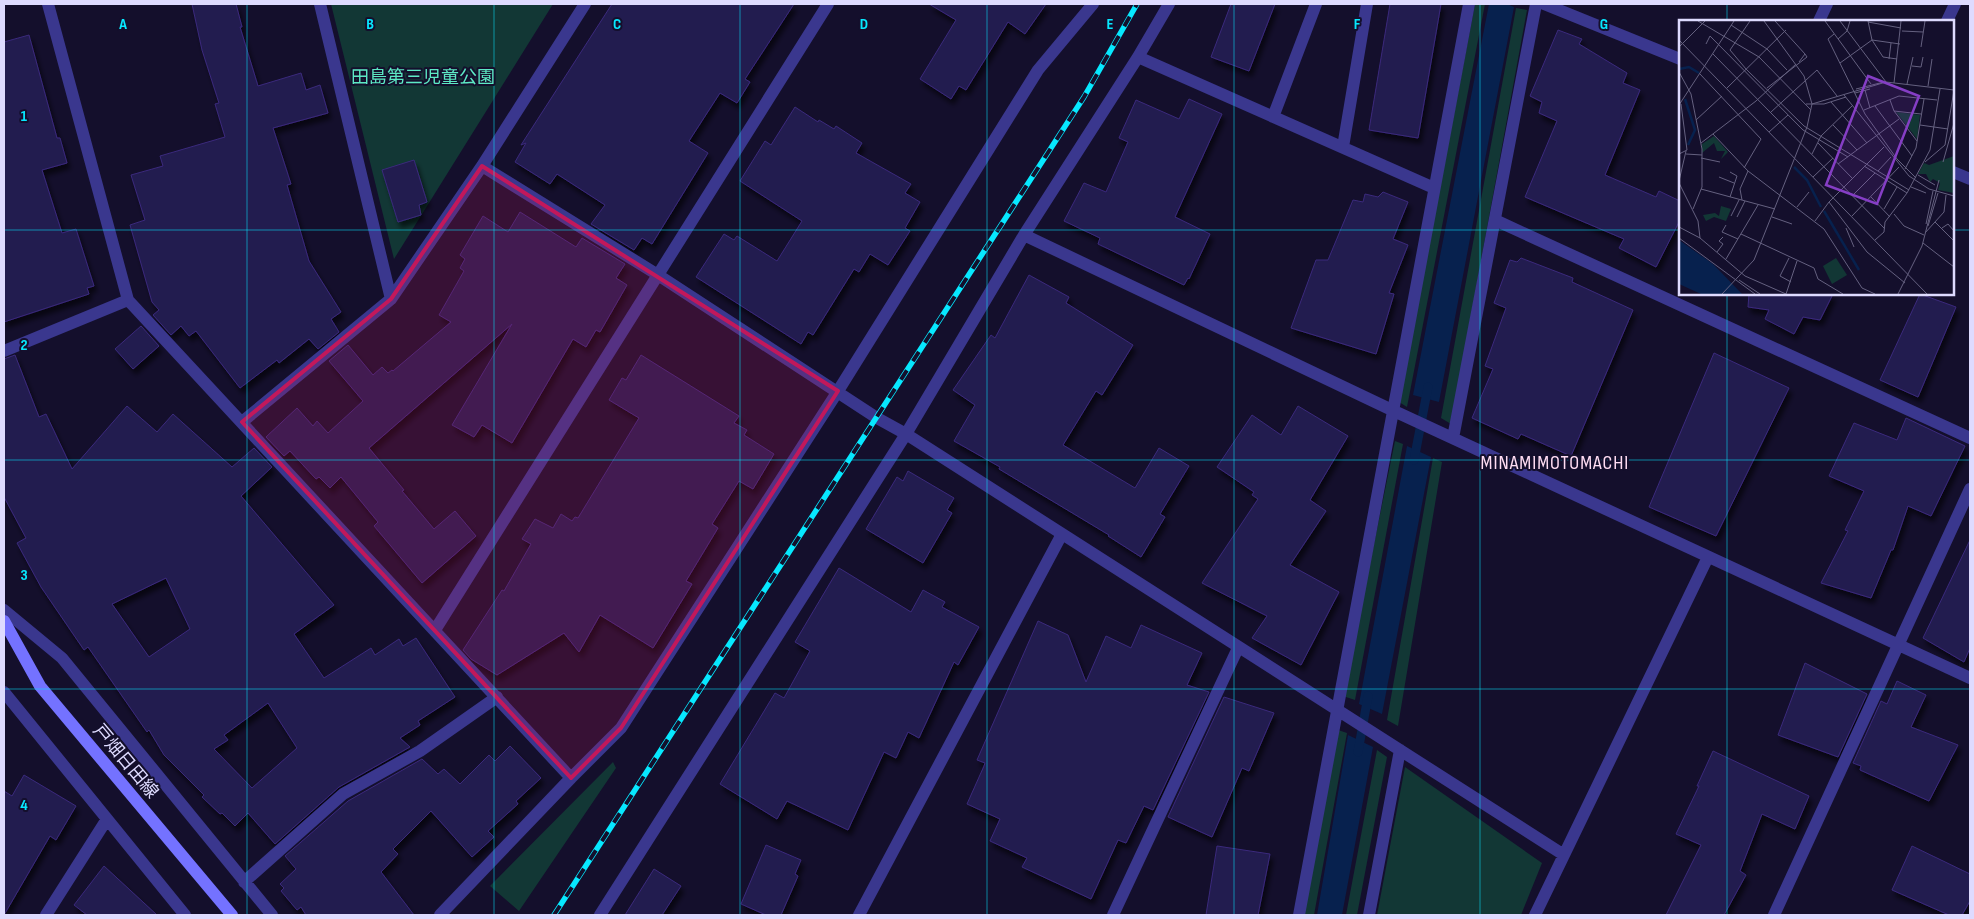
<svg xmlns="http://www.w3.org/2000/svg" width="1974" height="919" font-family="'Sofia Sans Condensed','Noto Sans JP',sans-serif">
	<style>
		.green { fill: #123735 }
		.water { fill: #07214e }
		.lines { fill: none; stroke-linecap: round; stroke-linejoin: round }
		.stream { stroke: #07214e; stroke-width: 9 }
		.building { fill: #241a4f; stroke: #3a2a7c; fill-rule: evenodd; filter: url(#shadow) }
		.street { stroke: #3a378e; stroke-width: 12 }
		.secondary { stroke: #7472ff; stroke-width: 12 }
		.rail-casing { stroke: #07e8ff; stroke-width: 5.5 }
		.rail { stroke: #140f2c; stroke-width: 4; stroke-dasharray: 11; stroke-linecap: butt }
		.marked { fill: #c2185b; fill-opacity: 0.2; stroke: #c2185b; stroke-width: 4; stroke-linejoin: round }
		.grid { fill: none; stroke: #07e8ff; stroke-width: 1; stroke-opacity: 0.55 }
		.labels { text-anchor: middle; stroke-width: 4; stroke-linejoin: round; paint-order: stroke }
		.park-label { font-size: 18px; fill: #5de9c5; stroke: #140f2c }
		.street-label { font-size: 18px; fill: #dedbff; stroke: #140f2c }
		.quarter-label { font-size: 20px; letter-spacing: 1px; fill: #ffddf3; stroke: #140f2c }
		.inset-river { fill: none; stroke: #07214e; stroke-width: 2.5 }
		.inset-road { fill: none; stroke: #656180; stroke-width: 1 }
		.view { fill: #853ec5; fill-opacity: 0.15; stroke: #853ec5; stroke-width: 2.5 }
		.inset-edge { fill: none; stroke: #dedbff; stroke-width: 2.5 }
		.grid-label { font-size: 16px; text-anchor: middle; font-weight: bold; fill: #07e8ff; stroke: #140f2c; stroke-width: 4; stroke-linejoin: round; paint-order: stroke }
	</style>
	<defs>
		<filter id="shadow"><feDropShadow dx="3" dy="5.5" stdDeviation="2.5" flood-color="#0009"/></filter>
	</defs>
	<rect width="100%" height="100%" fill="#140f2c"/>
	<path class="green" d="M331,4H553L394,259Z
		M1475,4H1485L1407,407L1399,402Z
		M1516,8L1527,10L1451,424L1441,418Z
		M1395,441L1403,444L1355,700L1343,696Z
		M1433,458L1442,462L1398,726L1387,720Z
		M1338,730L1347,733L1314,915H1304Z
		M1377,750L1387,757L1357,915H1346Z
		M613,762L616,768L519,911L490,886Z
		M1405,767L1542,863L1521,915H1377Z"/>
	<path class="water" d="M1489,4H1507L1514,7L1439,402L1413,395Z
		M1407,446L1431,457L1382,714L1359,704Z
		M1348,735L1373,747L1342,915H1317Z"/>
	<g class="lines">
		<path class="stream" d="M1414,460L1428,387
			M1358,752L1368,696"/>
	</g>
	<path class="building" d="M192,4H236L242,27H240L258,86L301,73L306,90L320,85L328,113L273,128L291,184L287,185L309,261L341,312L331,319L339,332L318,349L309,339L279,363L277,360L240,388L196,331L189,336L181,326L171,335L153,315L159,310L152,302L130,225L145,220L131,175L163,166L160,156L225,137L215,104L219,103L202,50Z
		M612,4H794L745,79L750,82L737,103L720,93L689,141L708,153L652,244L642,238L634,250L591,224L605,205L557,174L550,184L515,162L526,143L521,145Z
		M929,4H1046L1025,34L1008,22L966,90L959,86L951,99L920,79L956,20Z
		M1231,4H1275L1249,71L1211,57Z
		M1390,4H1441L1418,138L1369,130Z
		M1558,30L1582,39L1579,44L1627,73L1623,83L1640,90L1605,175L1656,197L1659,191L1680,201V220L1656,267L1619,248L1624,239L1525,197L1557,121L1539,113L1542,102L1530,96Z
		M29,35L57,138H60L67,163L42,170L62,233L76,229L94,286L87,288L89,294L4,322V42Z
		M1189,99L1222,114L1175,217L1210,234L1189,279L1188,278L1184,285L1098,244L1100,238L1064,221L1084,183L1106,192L1128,142L1119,138L1136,100L1179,119Z
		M795,107L818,122L819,120L834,129L836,126L862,143L856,153L911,184L905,193L920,202L905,228L910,231L888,265L870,254L859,272L854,269L813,335L808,332L801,344L696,277L724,234L734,240L737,236L777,261L802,221L740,181L765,141L771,145Z
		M414,160L427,202L419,205L421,215L398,222L382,170Z
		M1383,192L1408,202L1393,239L1408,245L1389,293L1394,294L1376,354L1291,328L1316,260H1328L1353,200L1363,202L1365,194L1378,197Z
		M520,212L576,247L582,238L625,264L616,278L627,285L600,332L596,330L586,347L573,339L512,443L482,425L474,437L452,425L512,324L369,448L404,490L402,491L434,529L455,511L476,536L422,583L374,526L378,522L341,477L330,488L319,477L316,479L290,451L284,456L266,437L297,408L313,426L317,421L328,433L363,401L329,361L348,345L373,375L382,367L388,373L392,370L393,371L451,322L439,315L464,271L460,268L465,259L460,255L483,216L508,232Z
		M1521,258L1573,278L1572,282L1633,310L1571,456L1521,434L1518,439L1472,418L1493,369L1485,366L1506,308L1494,303L1510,260L1517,262Z
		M1029,275L1069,297L1066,303L1133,345L1102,395L1096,391L1063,445L1135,488L1159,448L1189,466L1160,514L1165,517L1141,557L1108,536L1109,535L999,469L1000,467L954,441L975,405L953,390L991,335L995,338Z
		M1749,294H1833L1820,320L1803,317L1794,334L1765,319L1769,310L1748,307Z
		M1920,294L1956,307L1918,397L1880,380Z
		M141,326L159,346L133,369L115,349Z
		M1714,353L1789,388L1716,536L1649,507Z
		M15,355L39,417L46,414L72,469L127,406L157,432L173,414L232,467L254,448L272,467L241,496L334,605L294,634L324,678L371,648L375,655L399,639L403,646L416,638L455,697L418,721L420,725L400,738L410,747L339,787L275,844L248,813L235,826L222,813L220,814L202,797L204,795L164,755L149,730L147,732L88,647L84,650L41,587L17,543L26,538L4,497V359ZM166,578L190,629L149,657L112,604ZM268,703L297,748L252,788L214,749L228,740L224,735Z
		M641,355L739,416L734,423L747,430L744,435L774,454L753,489L739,481L712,524L718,528L686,581L692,584L653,648L600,615L579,652L564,633L497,675L471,659L463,650L502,590L504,591L531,544L522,539L535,519L553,528L561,514L572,521L575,517L578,518L639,418L609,400L622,378L626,380Z
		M1298,406L1348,436L1310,500L1326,511L1290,565L1339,592L1301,665L1252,638L1267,616L1202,583L1258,499L1252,495L1254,492L1217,467L1252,415L1281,435Z
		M1906,418L1965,446L1931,516L1908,506L1893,550H1891L1871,598L1821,583L1848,531L1845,530L1864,491L1829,476L1854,423L1897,440Z
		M908,471L954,498L947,510L952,513L923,563L866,529L897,477L903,481Z
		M1970,540V648L1964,662L1923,638Z
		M839,568L911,612L923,590L945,602L942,607L979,627L958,665L954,662L919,738L908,732L896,758L884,752L848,830L787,801L777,819L720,784L775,693L784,698L810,651L795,642Z
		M1038,621L1068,635L1086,682L1106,636L1131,648L1141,625L1202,653L1187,685L1209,692L1153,810L1144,806L1126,843L1118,840L1091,899L1022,867L1027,858L990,841L1000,819L967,804L984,766L985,763L977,760Z
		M1805,663L1867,694L1838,757L1778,735Z
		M1897,681L1926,695L1911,727L1958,745L1929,801L1860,770L1861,766L1853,763L1881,701L1887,704Z
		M1224,697L1274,713L1249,771L1242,768L1212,837L1168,817Z
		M510,746L541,778L516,801L518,804L488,831L494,837L472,857L431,811L393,849L398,854L381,872L414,915H306L301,907L297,910L281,891L284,888L280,884L296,869L285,856L348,801L422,759L438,774L444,769L460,784L489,755L495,761Z
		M1713,751L1809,796L1795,829L1762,814L1740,871L1746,875L1724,915H1666L1701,845L1676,834L1699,786H1697Z
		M24,775L76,806L56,840L50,836L4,915V791L12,796Z
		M766,845L801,860L795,874L798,876L781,915H766L741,904Z
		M1217,846L1270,854L1258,915H1206Z
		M1912,846L1970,874V901L1962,915H1949L1892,890Z
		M104,866L157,915H87L74,905Z
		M654,869L681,886L662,915H625Z"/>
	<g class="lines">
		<path class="street" d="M48,4L128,300L571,778
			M320,4L391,299
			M1544,4L1680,59
			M1819,21L1827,4
			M1947,21L1955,4
			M1138,57L1434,188
			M1273,117L1316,4
			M1343,147L1367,4
			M482,166L658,275L877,418L906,434L1564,855
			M1953,172L1970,179
			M1495,220L1970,438
			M1024,235L1394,411L1970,678
			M4,351L128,300
			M242,422L391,299L482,166L585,4
			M1453,438L1536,4
			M4,610L62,658L272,915
			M435,630L828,4
			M4,692L185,915
			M244,882L343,794L420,751L497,697
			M46,915L107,819
			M440,915L571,778L621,728L838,391L1038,70L1093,4
			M600,915L906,434L1024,235L1138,57L1169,4
			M859,915L1062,534
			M1113,915L1238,648
			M1299,915L1469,4
			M1369,915L1400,750
			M1535,915L1708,557
			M1774,915L1970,489"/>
		<path class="secondary" d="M4,621L40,686L232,915"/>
		<defs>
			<path id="rail" d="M554,915L1084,97L1137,4"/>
		</defs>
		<use href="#rail" class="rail-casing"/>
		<use href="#rail" class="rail"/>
	</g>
	<path class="marked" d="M482,166L838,391L621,728L571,778L242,422L391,299Z"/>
	<path class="grid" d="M247,4V915M494,4V915M740,4V915M987,4V915M1234,4V915M1480,4V915M1727,4V21M4,230H1680M1953,230H1970M1727,294V915M4,460H1970M4,689H1970"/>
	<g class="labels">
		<g class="park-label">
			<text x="423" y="83">田島第三児童公園</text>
		</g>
		<g class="street-label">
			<text transform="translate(126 761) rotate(50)" y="6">戸畑日田線</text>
		</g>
		<g class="quarter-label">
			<text x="1555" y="469">MINAMIMOTOMACHI</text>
		</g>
	</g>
	<g transform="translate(1679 20)">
		<rect width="275" height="275" fill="#140f2c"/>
		<path d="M217,92L241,95L238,119ZM35,116L49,132L42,139L46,131H38L35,123L23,133V124ZM275,136V173L259,170L261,163L254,159L251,162L247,154H239L245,143L250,145ZM42,186L52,189L47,201L35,197L27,201L24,195L36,193L40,196ZM157,238L168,255L153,264L144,246Z" fill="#123735"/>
		<path d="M0,220L34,244L63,274H22L0,264Z" fill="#07214e"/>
		<path class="inset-river" d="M0,49L10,47L20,53M6,79L16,110L9,125M115,147L128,160L142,187M145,191L180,250"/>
		<path class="inset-road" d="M19,1L80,37L132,90M71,1L51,30L67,49L125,106L230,170M96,1L126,34M146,1L192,64M161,1L207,62M189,1L193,20L221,24M189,2L222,8M52,5L88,29L108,50M223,11L244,12M155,14L149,19L186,94L218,139L237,158M159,19L168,11L171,1M0,20L248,274M27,24L31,16L124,110L169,137M0,27L26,1M242,27L246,1M34,34L206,209M210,39L212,23M161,43L193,20L204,37L218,39M233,46L242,47L244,37M0,52L12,74L23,129V167L14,189M21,54L82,119L65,148M215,63L222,1M228,64L234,37M249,66L253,39M48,68L107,10M88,68L128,37L126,34L120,42M177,69L205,62M186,70L191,88M176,73L191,69M165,75L230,156L250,169L275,176M211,80L215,91L238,121M152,82L188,123M127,84H145L167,77M133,84L207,62L275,70M0,85L55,1M196,86L233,136M185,90L220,76L258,80M215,91L242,94M92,92L138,50L158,76M17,100L43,76M154,105L178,130M241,105L269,109M90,112L109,95M34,114L69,151L145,209L183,268L196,274M22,123L77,81L117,44M139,123L173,158M0,134L8,130L2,84M7,134L23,135M133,134L142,116L174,85M22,138L41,142M246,142L266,125L275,70M264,142L275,103M159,144L220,99M185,146L228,173M226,149L237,128L245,79M199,151L212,137M51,152L58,156L51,177M239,155L256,165M40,157L55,163M134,157L154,138M0,161L7,131M0,163L19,201L21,218M232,167L247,173M22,169L96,189M173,176L196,153M192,177L211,197M63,180L61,169L69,151M150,182L205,127M118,187L130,172M205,189L218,167M215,194L225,206L245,215M52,196L60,180M173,196L220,147M58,197L66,181M93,197L113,204M136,201L150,182L188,232L226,263M256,202L275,221M247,204L254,171M47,205L43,212L59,219M249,206L259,173M0,207L21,218L66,256L107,274M167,208L175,227M263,208L269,204L275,211M246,213L265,192L267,175M62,214L135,248L139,259L164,274M0,218L76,274M196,220L205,212L206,202L228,173L251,130L261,69M244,223L275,247M38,232L44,224L40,221L44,217M110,238L101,256L112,262M47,239L79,185M60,260L81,274M43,274L75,240L128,107L133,84L125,56L85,1M107,274L118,241M219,274L243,226L260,160"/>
		<path class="view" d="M189,56L240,76L198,184L147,165Z"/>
		<rect width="275" height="275" class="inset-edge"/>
	</g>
	<g class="grid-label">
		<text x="123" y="29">A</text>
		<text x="370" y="29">B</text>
		<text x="617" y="29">C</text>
		<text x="864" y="29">D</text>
		<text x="1110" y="29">E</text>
		<text x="1357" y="29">F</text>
		<text x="1604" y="29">G</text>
		<text x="24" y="121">1</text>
		<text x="24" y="350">2</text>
		<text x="24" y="580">3</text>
		<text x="24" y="810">4</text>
	</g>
	<rect width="1974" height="919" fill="none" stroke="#dedbff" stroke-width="10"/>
</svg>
